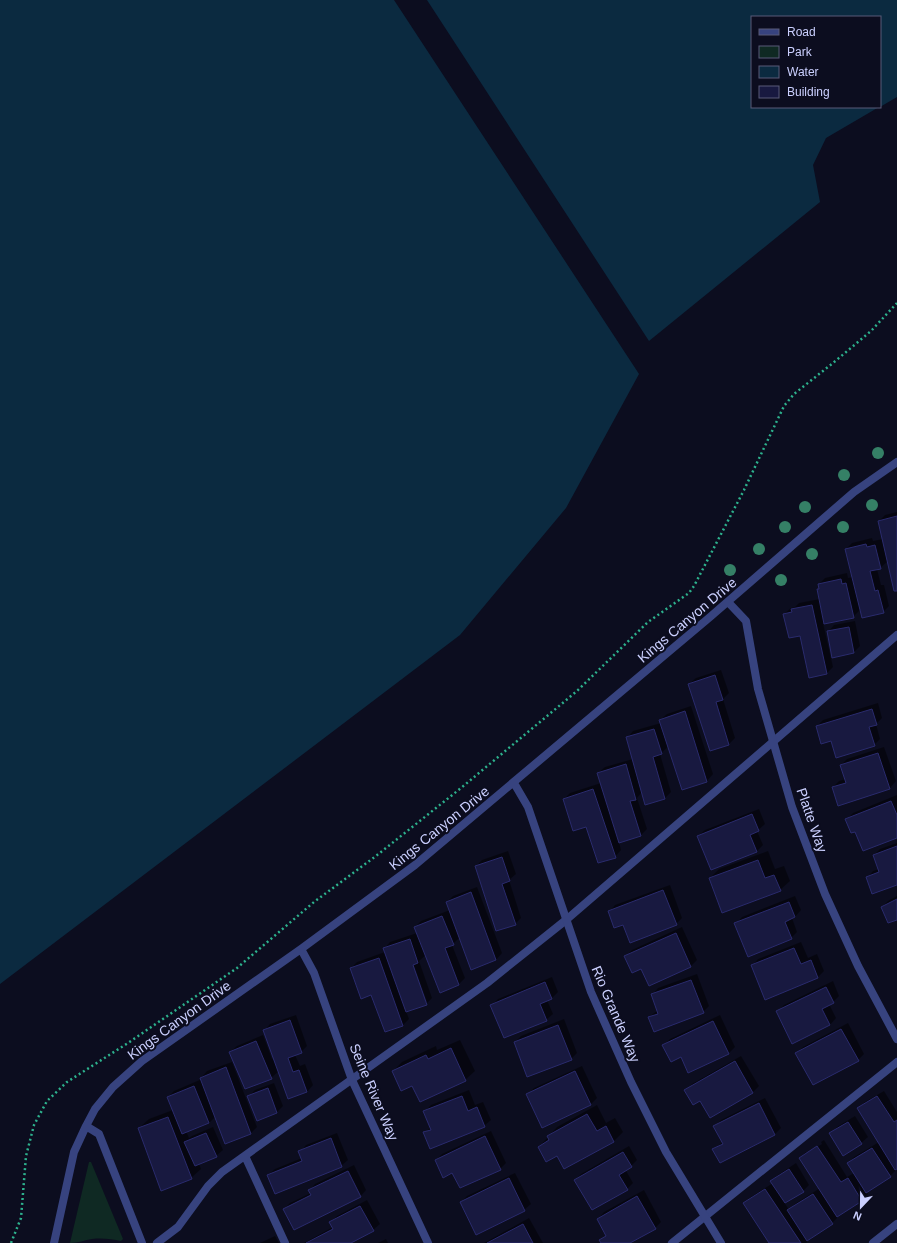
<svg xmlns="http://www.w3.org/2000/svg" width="897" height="1243" font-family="Arial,sans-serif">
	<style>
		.green { fill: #0f2923 }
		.water { fill: #0b2a40 }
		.shadow { fill: #0007; fill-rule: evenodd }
		.building { fill: #181940; stroke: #2a2b6d }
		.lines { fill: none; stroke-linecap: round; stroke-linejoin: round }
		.path { stroke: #2db18d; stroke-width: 2.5; stroke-dasharray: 2 3; stroke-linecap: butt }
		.service { stroke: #37437f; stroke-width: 8 }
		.minor { stroke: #37437f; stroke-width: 8 }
		.tree { fill: #358066 }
		.labels { text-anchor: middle; stroke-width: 4; stroke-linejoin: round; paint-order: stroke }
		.street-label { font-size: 14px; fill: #cbd0ff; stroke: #0c0d1f }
	</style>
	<rect width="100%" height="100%" fill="#0c0d1f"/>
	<path class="green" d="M89,1162H91L123,1239L121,1241C112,1239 102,1238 92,1239C85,1240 78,1243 70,1243Z"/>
	<path class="water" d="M0,0H394L639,374L566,508L460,635L0,984Z
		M427,0H897V97L880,107V17H752V107H879L826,138L813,165L820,202L649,341Z"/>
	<path class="shadow" d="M897,512V590L888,561L880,568L877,569L881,585H884L889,606L883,612L861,609L853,617L823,623L833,667L827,673L801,635L784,614L791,608L795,607L799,603L820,599L818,590L820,588L819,584L825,578L847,573L848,578L853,577L846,549L852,543L872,538L873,541L883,539L879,521L885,515Z
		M855,621L860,646L854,652L828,632L834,625Z
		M721,670L729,693L723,699L735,738L729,744L711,750L689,684L696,678Z
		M878,703L882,718L876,724L880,739L874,745L832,740L817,726L823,720Z
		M691,706L713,774L707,781L682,788L669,746L660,754L671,792L665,798L642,792L637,798L647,829L640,836L619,842L621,850L615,857L564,799L570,793L601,783L598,773L605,767L633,759L627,738L633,731L661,723L660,720L667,714Z
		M884,747L896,781L890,788L838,804L833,787L839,781L846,779L841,765L847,759Z
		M897,795V837L856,830L847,819L853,813Z
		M759,809L765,824L757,831L763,845L757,851L712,869L698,836L705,830Z
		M897,843V884L867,878L873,871L879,869L874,855L880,849Z
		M508,851L516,874L509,880L521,918L515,924L476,866L482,860Z
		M768,851L775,869L784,866L790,881L780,890L710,878L719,869Z
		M670,885L682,918L676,924L609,912L615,905Z
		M477,887L502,953L496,960L472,969L460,937L452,945L465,978L459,984L440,992L426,955L419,961L432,998L426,1004L406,1011L409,1019L403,1025L386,1031L372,994L351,968L357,962L385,952L384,949L390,942L417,933L415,927L421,921L450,910L447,902L453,896ZM412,960L427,1002H425L410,961Z
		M795,896L801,910L795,917L792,918L797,932L791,938L736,924L742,917Z
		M897,896V918L882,907L888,901Z
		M682,927L697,960L691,966L649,985L642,968L626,956L632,950Z
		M801,942L808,958L817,954L824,971L818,977L765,998L752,966L758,959Z
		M697,974L709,1006L703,1012L649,1017L658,1010L652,995L658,988Z
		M552,977L558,992L552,998L547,1000L553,1014L546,1020L492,1005L498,999Z
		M833,981L839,996L833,1002L829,1004L836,1018L830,1025L793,1043L778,1011L784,1005Z
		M296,1015L307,1046L301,1052L295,1055L300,1066L305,1064L313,1085L307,1092L279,1071L271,1078L230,1052L237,1046L263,1035L272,1059L274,1058L264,1031L270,1024Z
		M720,1015L735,1047L729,1053L681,1056L664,1045L670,1039Z
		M564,1019L577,1053L571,1059L515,1042L521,1036Z
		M848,1023L864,1054L858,1060L797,1053L803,1047Z
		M460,1040L475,1071L465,1080L393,1071L402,1062L436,1046L437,1050Z
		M741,1056L759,1086L752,1093L700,1100L686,1090L692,1084Z
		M232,1062L257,1127L251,1133L226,1142L216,1116L209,1123L186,1131L189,1138L192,1136L213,1127L223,1150L216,1156L199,1164L201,1169L191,1178L139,1128L149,1119L173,1110L168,1097L174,1091L202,1079L201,1078L207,1071Z
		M582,1066L597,1098L591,1104L543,1127L527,1095L534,1088Z
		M274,1083L283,1106L277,1112L257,1119L249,1096L255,1090Z
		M469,1090L475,1105L483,1102L491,1120L484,1126L425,1133L431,1127L424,1112L431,1105Z
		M884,1091L897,1112V1168H895L896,1170L890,1176L866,1191L868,1194L862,1200L838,1216V1217L832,1223L806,1243H771L744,1203L751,1197L773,1183L772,1181L778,1175L796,1163L809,1185L803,1191L784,1202L789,1210L795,1204L820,1188L800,1158L806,1152V1154L822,1144L821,1142L824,1140L847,1177L854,1173L848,1163L854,1157L879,1142L859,1108L865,1102Z
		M765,1098L781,1128L775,1134L720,1162L714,1149L723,1142L715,1127L721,1120Z
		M597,1105L606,1123L615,1118L623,1132L614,1141L565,1167L558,1155L539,1147L557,1127Z
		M855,1116L868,1137L861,1143L830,1134L837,1127Z
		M491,1131L506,1163L500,1169L453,1172L436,1160L442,1154Z
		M337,1133L348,1160L341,1166L268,1175L275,1169L302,1158L300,1152L306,1145Z
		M629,1146L637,1160L631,1166L625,1169L633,1183L627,1189L575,1180L581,1174Z
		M354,1165L366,1190L360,1197L284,1209L290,1203L311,1193L309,1191L315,1184Z
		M515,1173L531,1204L524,1210L461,1202L467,1196Z
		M644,1190L661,1222L655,1228L628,1243H602L601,1240L607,1234L598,1219L604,1212Z
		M367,1200L380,1224L373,1230L349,1243H304L333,1227L330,1223L337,1216Z
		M529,1218L543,1243H484Z
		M275,1236L279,1243H260Z
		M386,1239L388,1243H378Z"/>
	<path class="building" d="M897,516V591H894L878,521Z
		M866,544L867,547L875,545L881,569L870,571L875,591L878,590L884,613L862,618L845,549Z
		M841,579L842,584L846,583L854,618L824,624L817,589H819L818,584Z
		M812,605L827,674L809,678L800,636L789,638L783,614L792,612L791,609Z
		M849,627L854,653L832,658L827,631Z
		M715,675L723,700L716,702L729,745L710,751L688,684Z
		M872,709L877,725L869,727L875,746L836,758L831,741L821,744L816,726Z
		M685,711L707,782L682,790L659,720Z
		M654,729L662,754L653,757L665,799L645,805L626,737Z
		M878,753L890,789L838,806L832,787L846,783L840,765Z
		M626,764L636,800L630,801L641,836L619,843L597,773Z
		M593,789L616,858L598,863L586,827L573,831L563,799Z
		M891,801L897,815V838L863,851L855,832L851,833L845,819Z
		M752,814L759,831L750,835L757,852L711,870L697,836Z
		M897,846V885L872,894L866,877L879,872L873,855Z
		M502,857L510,881L502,884L516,925L496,931L475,866Z
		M758,860L765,878L774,875L781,891L722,913L709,878Z
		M663,890L677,925L630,943L623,925L614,928L608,911Z
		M471,892L496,960L471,970L446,902Z
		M897,899V920L888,923L881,907Z
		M789,902L795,917L785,922L792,939L748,957L734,923Z
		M442,916L454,945L445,948L459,985L440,993L414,927Z
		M676,933L691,967L649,986L641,969L632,973L624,956Z
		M410,939L418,963L413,965L427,1005L406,1012L383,948Z
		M794,948L801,964L811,960L818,978L765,1000L751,965Z
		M379,958L403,1026L385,1032L371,995L361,999L350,968Z
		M691,980L704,1013L654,1032L648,1017L658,1014L651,994Z
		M545,982L552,999L540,1004L547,1021L504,1038L490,1005Z
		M826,987L834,1003L822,1009L830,1025L792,1044L776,1011Z
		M290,1020L302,1053L288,1058L293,1072L299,1070L307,1092L288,1099L263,1030Z
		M713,1021L729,1054L688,1073L681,1057L671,1062L662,1045Z
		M558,1025L572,1060L527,1077L514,1042Z
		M841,1029L859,1061L813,1085L795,1053Z
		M256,1041L272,1079L245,1089L229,1052Z
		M451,1048L466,1081L420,1102L412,1086L401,1091L392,1071L426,1055L428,1059Z
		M735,1061L753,1093L710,1118L700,1101L693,1105L684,1090Z
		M226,1067L251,1134L225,1144L200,1078Z
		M575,1071L591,1105L542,1128L526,1094Z
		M194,1086L209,1123L182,1134L167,1097Z
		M268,1088L277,1113L257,1121L247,1096Z
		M462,1096L468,1111L477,1107L485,1127L430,1149L423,1132L431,1130L423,1111Z
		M877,1096L894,1122L897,1120V1169L895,1170L857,1108Z
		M759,1103L775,1135L720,1163L712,1149L723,1144L713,1126Z
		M587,1114L597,1131L606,1126L614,1142L564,1169L557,1156L546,1162L538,1147L549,1140L547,1136Z
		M168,1117L192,1179L161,1191L138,1128Z
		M848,1122L862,1144L843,1156L829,1133Z
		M206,1133L217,1157L195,1166L184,1142Z
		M485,1136L501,1170L460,1188L452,1173L443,1178L435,1160Z
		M331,1138L342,1167L275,1194L267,1175L302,1161L298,1151Z
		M817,1146L841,1182L848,1178L862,1201L837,1217L799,1158Z
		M872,1148L891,1177L866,1193L847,1163Z
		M623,1152L632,1167L619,1175L628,1190L592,1210L574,1180Z
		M789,1169L804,1192L785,1203L770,1181Z
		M348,1171L361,1197L294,1230L283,1209L311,1195L308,1190Z
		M509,1178L525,1211L476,1235L460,1202Z
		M765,1189L801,1243H769L743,1203Z
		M813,1194L833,1224L807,1241L787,1210Z
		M637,1196L656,1229L630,1243H601L599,1240L606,1236L597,1219Z
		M360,1206L374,1231L351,1243H306L333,1229L329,1222Z
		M523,1224L533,1243H487Z"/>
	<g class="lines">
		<path class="path" d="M11,1243L21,1218L26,1156L34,1125L47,1101L67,1082L128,1043L237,968L314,902L376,856L461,788L577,691L648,622L689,593L694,586L744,490L784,406L794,394L833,363L871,331L897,303"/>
		<path class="service" d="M245,1156L285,1243
			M157,1243L178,1227L208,1186L222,1172L487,983L566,920L897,635
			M672,1243L897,1062"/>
		<path class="minor" d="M728,602L746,621L758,689L792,807L825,894L858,966L897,1039
			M514,783L528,807L591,992L631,1082L666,1152L721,1243
			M301,949L314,973L352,1080L428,1243
			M86,1126L99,1134L142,1243
			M54,1243L74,1152L86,1126L95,1109L113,1087L142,1061L301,949L415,865L710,617L854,492L897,462
			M873,1243L897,1224"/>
	</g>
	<g class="tree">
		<circle cx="878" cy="453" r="6"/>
		<circle cx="844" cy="475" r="6"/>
		<circle cx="872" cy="505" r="6"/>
		<circle cx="805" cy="507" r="6"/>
		<circle cx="785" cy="527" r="6"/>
		<circle cx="843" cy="527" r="6"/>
		<circle cx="759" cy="549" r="6"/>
		<circle cx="812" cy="554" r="6"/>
		<circle cx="730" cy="570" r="6"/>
		<circle cx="781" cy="580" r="6"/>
	</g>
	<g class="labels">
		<g class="street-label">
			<text transform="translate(687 620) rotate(-40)" y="5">Kings Canyon Drive</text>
			<text transform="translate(812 820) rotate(71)" y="5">Platte Way</text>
			<text transform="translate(439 828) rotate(-39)" y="5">Kings Canyon Drive</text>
			<text transform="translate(616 1014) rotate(67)" y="5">Rio Grande Way</text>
			<text transform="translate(179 1020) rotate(-36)" y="5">Kings Canyon Drive</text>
			<text transform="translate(374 1092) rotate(67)" y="5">Seine River Way</text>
		</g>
	</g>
	<rect x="751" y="16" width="130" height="92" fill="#0c0d1f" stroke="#585b79"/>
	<rect x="759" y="29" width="20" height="6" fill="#37437f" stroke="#585b79"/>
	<text x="787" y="36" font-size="12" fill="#cbd0ff">Road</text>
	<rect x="759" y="46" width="20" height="12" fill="#0f2923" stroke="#585b79"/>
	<text x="787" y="56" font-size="12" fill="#cbd0ff">Park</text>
	<rect x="759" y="66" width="20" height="12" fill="#0b2a40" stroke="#585b79"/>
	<text x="787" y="76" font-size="12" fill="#cbd0ff">Water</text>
	<rect x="759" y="86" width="20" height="12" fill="#181940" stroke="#585b79"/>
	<text x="787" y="96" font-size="12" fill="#cbd0ff">Building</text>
	<g transform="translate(861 1207) rotate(202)" stroke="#0c0d1f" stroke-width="3" paint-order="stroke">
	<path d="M0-3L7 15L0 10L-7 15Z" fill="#cbd0ff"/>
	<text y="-6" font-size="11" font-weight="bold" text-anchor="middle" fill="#cbd0ff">N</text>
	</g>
</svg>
